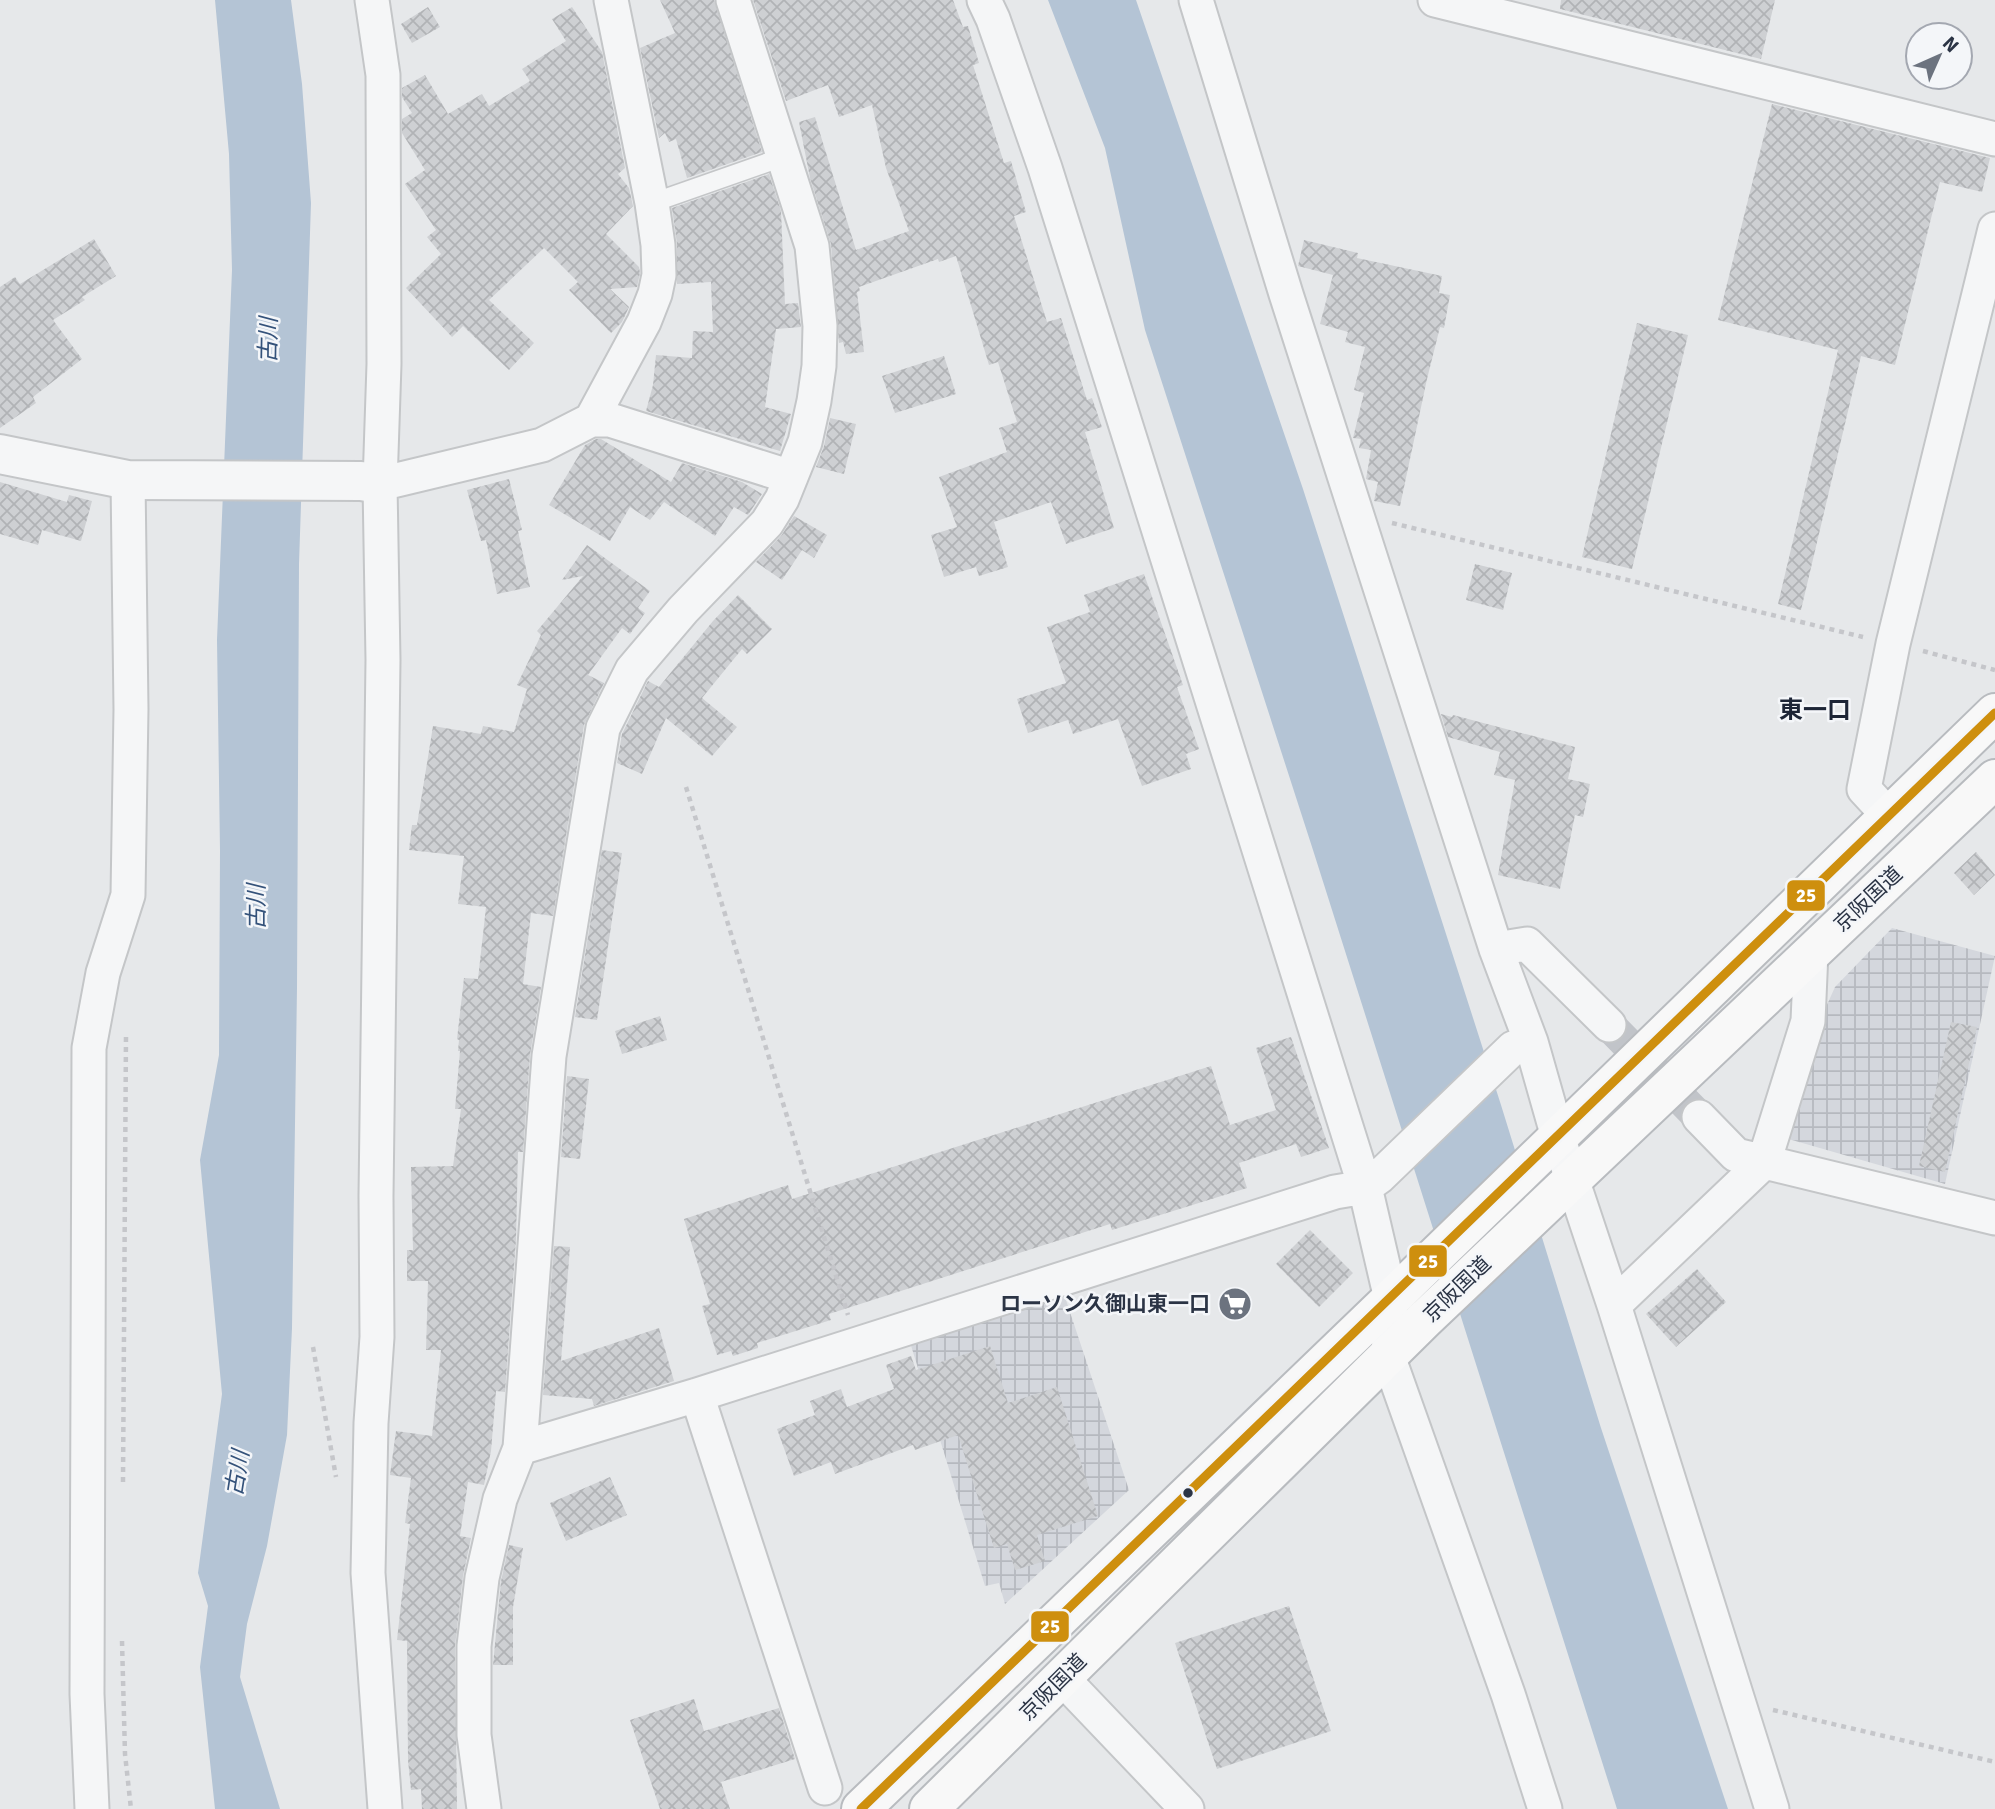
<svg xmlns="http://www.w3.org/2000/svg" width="1995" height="1809" font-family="Signika,'Noto Sans JP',sans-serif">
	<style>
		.industrial { fill: url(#industrial-grid) }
		.water { fill: #b4c4d5 }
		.building { fill: url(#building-cross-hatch) }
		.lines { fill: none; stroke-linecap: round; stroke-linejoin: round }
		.minor-tunnel { stroke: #c1c4c9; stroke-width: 33; stroke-dasharray: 33 17; stroke-linecap: butt }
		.service-casing { stroke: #c4c6c8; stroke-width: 21 }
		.minor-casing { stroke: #c4c6c8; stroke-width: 37 }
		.tertiary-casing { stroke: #c4c6c8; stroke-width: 42 }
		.trunk-casing { stroke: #b8bbbf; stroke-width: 42 }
		.path { stroke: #c5c6ca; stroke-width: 4.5; stroke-dasharray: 5 5; stroke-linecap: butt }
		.service { stroke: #f5f6f7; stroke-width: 18 }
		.minor { stroke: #f5f6f7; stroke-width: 33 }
		.tertiary { stroke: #f5f6f7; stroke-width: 38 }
		.trunk { stroke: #f8f8f8; stroke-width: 38 }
		.bus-1-casing { stroke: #f4f6f9; stroke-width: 14 }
		.bus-1 { stroke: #ce8f0e; stroke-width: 9 }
		.bus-dot { fill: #2b3445; stroke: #f4f6f9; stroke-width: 2.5 }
		.labels { text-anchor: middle; stroke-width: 5; stroke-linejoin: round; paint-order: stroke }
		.street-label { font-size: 21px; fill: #2b3445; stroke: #f4f6f9 }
		.poi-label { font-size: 21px; font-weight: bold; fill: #2b3445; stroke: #f4f6f9; text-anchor: end }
		.water-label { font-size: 23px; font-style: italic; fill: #34527a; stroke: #f4f6f9 }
		.quarter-label { font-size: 24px; font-weight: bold; fill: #1d2536; stroke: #f4f6f9 }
		.line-badge { stroke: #f4f6f9; stroke-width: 2.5 }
		.badge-label { font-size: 19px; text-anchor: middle; font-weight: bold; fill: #fff }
	</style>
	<defs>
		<pattern id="industrial-grid" width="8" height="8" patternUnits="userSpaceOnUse" patternTransform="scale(1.75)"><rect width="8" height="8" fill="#d4d7dd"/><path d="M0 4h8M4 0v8" fill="none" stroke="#b6b9bf"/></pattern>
		<pattern id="building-cross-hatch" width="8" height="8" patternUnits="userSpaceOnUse" patternTransform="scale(1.75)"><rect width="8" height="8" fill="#ced0d3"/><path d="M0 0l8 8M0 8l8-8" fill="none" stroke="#b1b3b6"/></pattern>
	</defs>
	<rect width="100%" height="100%" fill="#e6e8ea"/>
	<path class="industrial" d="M1892,928L1995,956L1945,1184L1785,1138L1821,1018L1835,987Z
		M1063,1291L1129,1490L1005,1604L999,1583L985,1586L909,1339Z"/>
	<path class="water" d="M215,0H291L302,84L311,203L299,564L297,988L292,1328L287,1435L267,1546L247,1624L240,1677L280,1809H215L200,1667L208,1606L198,1573L222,1394L200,1160L219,1055L220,851L217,640L232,270L229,154Z
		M1048,0H1136L1303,489L1501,1105L1601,1428L1728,1809H1617L1313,850L1145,330L1105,148Z"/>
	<path class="building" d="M660,0H714L762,152L687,178L676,139L669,142L665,133L659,138L640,48L675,33Z
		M753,0H953L963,27L968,26L979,63L973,65L1004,163L1011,161L1026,212L1014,216L1047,322L1061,318L1087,400L1092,398L1102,427L1085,432L1114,528L1066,544L1051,502L994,522L1008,567L979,576L976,567L944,577L931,535L957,527L939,477L1007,452L999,428L1017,422L998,362L989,365L956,256L939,262L938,259L859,287L860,291L857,292L864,352L846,354L843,342L839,343L831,244L810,178L799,122L815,117L856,250L909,231L886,168L872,105L839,117L828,85L786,101Z
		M1561,0H1775L1761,59L1560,9Z
		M428,7L440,27L412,43L401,24Z
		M572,7L602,52L625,168L618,174L629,188L633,206L606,234L639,267L640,273L637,287L610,289L629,307L622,322L611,333L569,290L578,282L544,248L489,300L534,343L509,370L463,326L452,337L406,288L441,254L427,237L436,230L405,184L425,170L402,133V119L412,113L402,97V88L425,75L448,114L482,94L489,106L530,81L522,69L566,41L552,19Z
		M1772,104L1990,158L1982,192L1940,182L1895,365L1861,356L1801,610L1778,604L1838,350L1718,320Z
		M769,174L781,211L785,304L798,303L801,327L776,329L765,407L791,414L780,451L646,411L653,385L656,355L692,358L693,331L713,332L711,282L677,284V244L672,208Z
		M94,239L116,276L82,297L85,300L53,320L82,359L33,397L36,403L0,428V287L15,277L20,284Z
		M1304,240L1358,253L1357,258L1442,276L1439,293L1450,295L1444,328L1440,327L1427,379L1400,506L1374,501L1378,482L1366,479L1371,450L1359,448L1361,439L1353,438L1364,393L1354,390L1365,347L1345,342L1348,332L1320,324L1333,275L1298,266Z
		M1637,323L1688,335L1632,569L1582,557Z
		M944,356L956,394L895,413L882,376Z
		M830,418L856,424L844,474L816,467L824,446Z
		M596,439H601L671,482L682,463L742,482L762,494L748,515L734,507L715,536L664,502L650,520L630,507L610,541L549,505L585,445Z
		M509,479L522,530L518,531L530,587L497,594L486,540L481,541L467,490Z
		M0,482L67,502L69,495L92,501L81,541L42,530L38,545L0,534Z
		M794,516L827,535L814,558L802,550L782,580L756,562L781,536Z
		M587,545L650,591L638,608L645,613L630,634L622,628L588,675L604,683L584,725L553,916L531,913L523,984L541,987L530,1055L523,1152H518L516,1240L505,1392L496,1391L491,1451L484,1485L468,1482L460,1536L471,1538L463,1576L455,1646L457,1809H422L421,1789L411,1790L408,1760L407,1641L397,1640L410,1524L405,1523L411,1478L390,1475L396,1431L432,1436L441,1350H426L428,1281H407V1250H413L411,1167L453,1166L461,1109H455L460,1051H458L459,1040L457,1039L464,978L478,979L486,907L458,904L464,856L409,850L412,825H417L433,726L481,734L483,726L514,732L527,689L517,685L541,635L537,631L583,576L562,580Z
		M1475,564L1512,573L1503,610L1466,600Z
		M1144,574L1183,685L1177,687L1199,749L1186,754L1191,769L1142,786L1118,719L1073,734L1068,720L1028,733L1017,699L1066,683L1047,627L1090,612L1084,595Z
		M738,595L772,629L747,654L742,649L702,698L737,727L712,756L666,718L642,774L617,763L622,734L648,681L659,687L713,621Z
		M1441,714L1452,717L1453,715L1575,747L1568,779L1590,784L1583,817L1575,815L1560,889L1498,875L1515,780L1494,775L1500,752L1448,737Z
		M602,850L622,853L597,1020L575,1017Z
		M1976,852L1995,875L1974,895L1954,873Z
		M660,1016L667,1040L622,1054L615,1031Z
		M1951,1022L1977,1027L1945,1172L1919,1166Z
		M1291,1037L1329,1148L1301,1157L1296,1144L1239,1163L1247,1188L1112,1230L1110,1224L829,1314L831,1320L757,1343L758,1348L733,1356L731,1351L717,1355L702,1306L710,1304L684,1219L788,1185L792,1199L1211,1066L1230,1125L1276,1110L1256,1048Z
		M567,1076L589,1079L580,1159L561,1157Z
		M1310,1230L1353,1273L1319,1307L1276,1264Z
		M554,1246L570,1247L561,1361L659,1328L674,1381L594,1406L592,1399L543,1395Z
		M1697,1269L1726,1302L1676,1347L1646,1314Z
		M990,1346L1008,1403L1057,1387L1098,1516L1037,1535L1045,1561L1015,1570L1007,1544L994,1548L958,1435L915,1450L913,1445L835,1474L831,1462L794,1476L777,1429L815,1415L810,1401L841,1389L847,1407L894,1389L886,1365L911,1356L916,1370Z
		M610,1477L627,1515L566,1541L550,1503Z
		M509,1545L523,1548L513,1607V1665H493L501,1581Z
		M1289,1606L1331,1731L1217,1769L1175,1643Z
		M694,1699L704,1731L779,1708L795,1759L721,1782L730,1809H660L630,1720Z"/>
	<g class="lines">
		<path class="minor-tunnel" d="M1609,1025L1699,1117"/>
		<defs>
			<path id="service" d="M652,203L783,157"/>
			<path id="minor" d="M372,0L383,75L384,364L380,484L383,660L376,1196L377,1337L371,1423L368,1573L385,1809
				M984,0L993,19L1045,168L1365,1187L1391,1299L1388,1356L1508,1694L1545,1809
				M1196,0L1286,294L1496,949L1531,1042L1558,1137L1614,1305L1772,1809
				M1435,0L1995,139
				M591,420H610L791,477
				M380,484L542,445L591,420L644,322L655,294L659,275L658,245L652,203L611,0
				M1888,815L1864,789L1893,644L1995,229
				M1496,949L1527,944L1609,1025
				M1699,1117L1736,1155L1995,1218
				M1614,1305L1764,1162L1808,1021L1811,952
				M697,1395L825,1788
				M520,1448L697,1395L1335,1192L1365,1187L1379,1177L1513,1048L1531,1042
				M1062,1678L1187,1809
				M92,1809L87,1694L89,1048L103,973L128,895L131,709L128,480
				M484,1809L474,1735V1646L482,1578L500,1499L520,1448L549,1056L603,728L632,670L683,610L767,523L782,499L805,442L814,401L819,366L820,326L812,246L733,0"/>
			<path id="tertiary" d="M0,454L128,480L361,481L380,484"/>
			<path id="trunk" d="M861,1809L1391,1299L1995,713
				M929,1809L1424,1320L1995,779"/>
		</defs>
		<use href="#service" class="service-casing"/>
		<use href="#minor" class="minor-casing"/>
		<use href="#tertiary" class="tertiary-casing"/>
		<use href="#trunk" class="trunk-casing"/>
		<path class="path" d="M1392,523L1863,637
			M1923,651L1995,670
			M686,787L848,1315
			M313,1347L336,1477
			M123,1482L126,1035
			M122,1641L125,1754L131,1809
			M1773,1710L1995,1762"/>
		<use href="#service" class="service"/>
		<use href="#minor" class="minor"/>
		<use href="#tertiary" class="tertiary"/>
		<use href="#trunk" class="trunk"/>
		<defs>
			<path id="bus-1" d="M861,1809L1995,713"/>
		</defs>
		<use href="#bus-1" class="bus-1-casing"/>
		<use href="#bus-1" class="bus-1"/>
	</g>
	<defs>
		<symbol id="supermarket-disc" viewBox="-11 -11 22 22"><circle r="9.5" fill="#6c737f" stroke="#f4f6f9"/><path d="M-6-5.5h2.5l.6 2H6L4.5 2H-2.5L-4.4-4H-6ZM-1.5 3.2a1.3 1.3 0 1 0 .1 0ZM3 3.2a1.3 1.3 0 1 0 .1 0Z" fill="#fff"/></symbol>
	</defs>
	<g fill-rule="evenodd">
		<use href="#supermarket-disc" x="1216" y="1285" width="38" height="38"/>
	</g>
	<circle class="bus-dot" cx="1188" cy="1493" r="6"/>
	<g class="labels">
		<g class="street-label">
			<text transform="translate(1868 899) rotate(-43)" y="7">京阪国道</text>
			<text transform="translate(1457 1289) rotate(-44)" y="7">京阪国道</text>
			<text transform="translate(1053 1687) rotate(-45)" y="7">京阪国道</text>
		</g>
		<g class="poi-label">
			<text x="1210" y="1311">ローソン久御山東一口</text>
		</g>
		<g class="water-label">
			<text transform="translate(268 340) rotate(-89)" y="8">古川</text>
			<text transform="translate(256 907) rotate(-90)" y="8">古川</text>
			<text transform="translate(237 1473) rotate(-81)" y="8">古川</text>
		</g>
		<g class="quarter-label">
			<text x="1815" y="718">東一口</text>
		</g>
	</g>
	<g class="line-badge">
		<rect x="1786" y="879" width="40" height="33" rx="7" fill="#ce8f0e"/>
		<rect x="1408" y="1244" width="40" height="34" rx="7" fill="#ce8f0e"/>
		<rect x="1030" y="1610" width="40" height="33" rx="7" fill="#ce8f0e"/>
	</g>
	<g class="badge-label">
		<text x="1806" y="902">25</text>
		<text x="1428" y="1268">25</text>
		<text x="1050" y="1633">25</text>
	</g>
	<g transform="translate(1939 56) rotate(45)"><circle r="33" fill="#f4f6f9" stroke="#a4a8b1" stroke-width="2"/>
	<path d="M0-5L12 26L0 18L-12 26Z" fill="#6c737f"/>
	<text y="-10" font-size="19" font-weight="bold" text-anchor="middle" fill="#2b3445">N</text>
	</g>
</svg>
